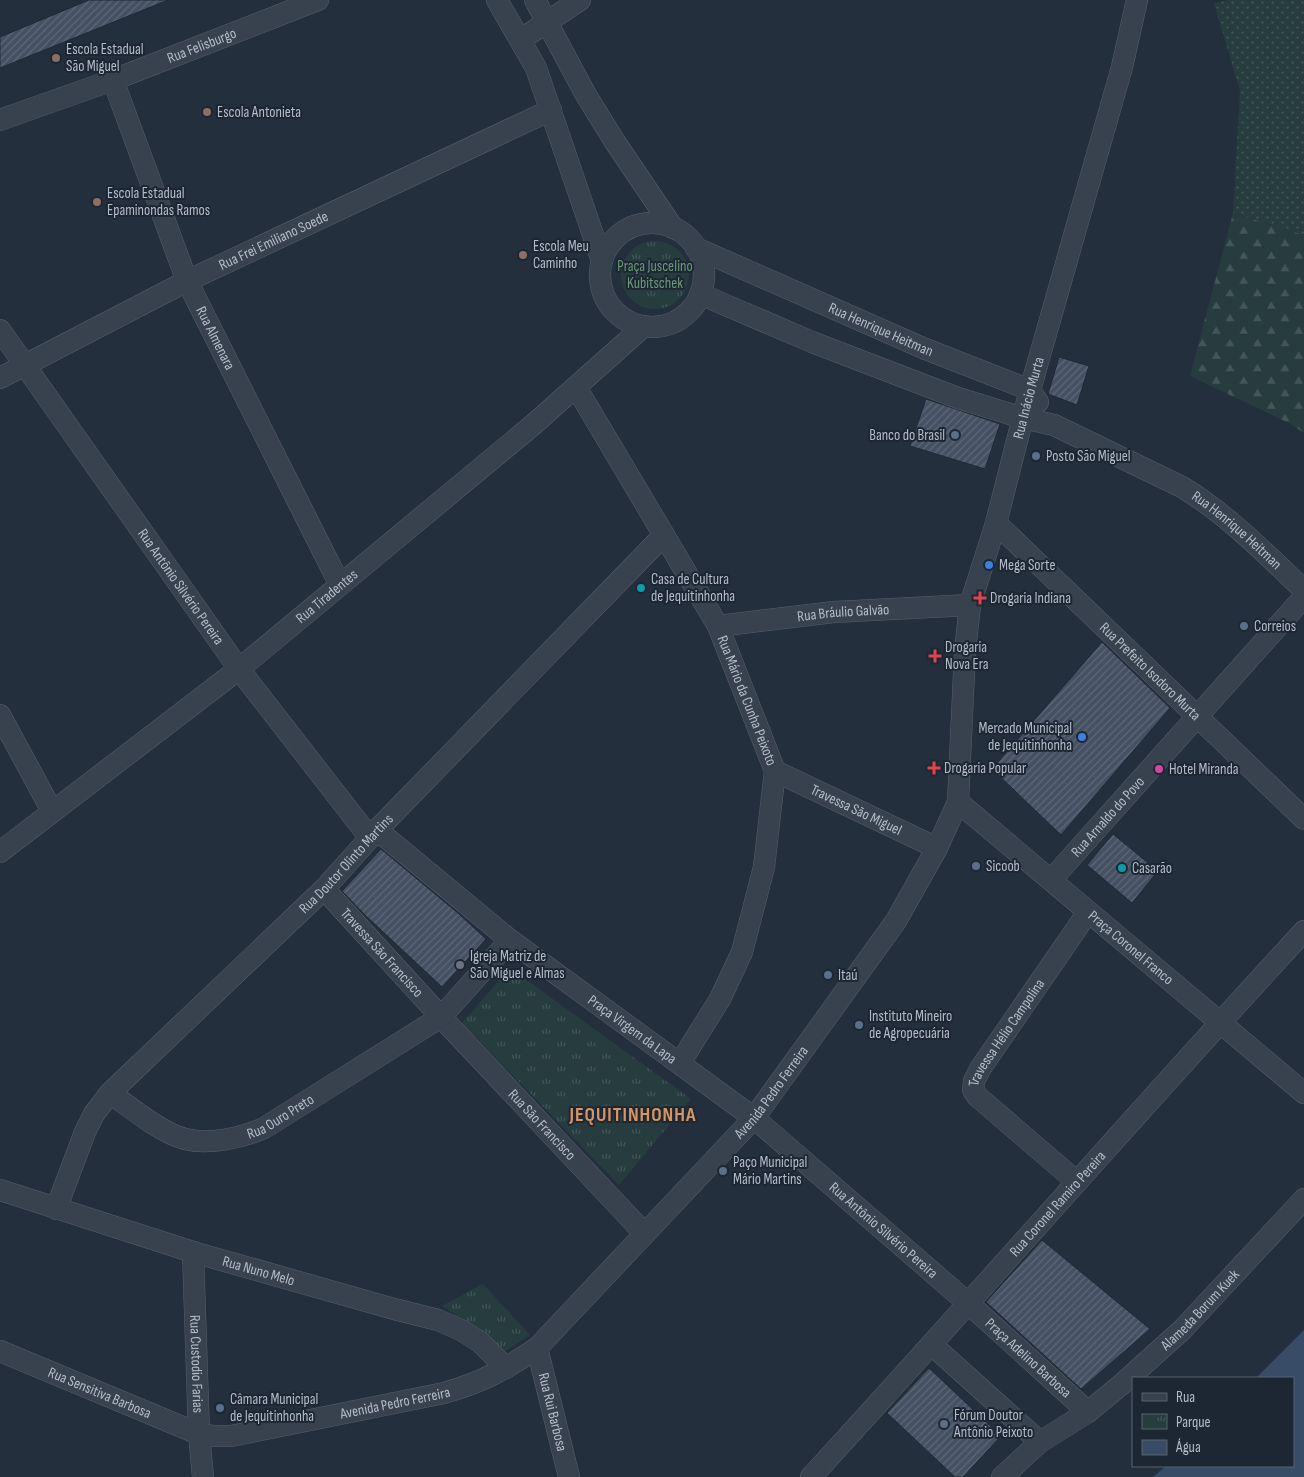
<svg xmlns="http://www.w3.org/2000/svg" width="1304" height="1477" font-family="'Sofia Sans Condensed',sans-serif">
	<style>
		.grass { fill: url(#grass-dots) }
		.forest { fill: url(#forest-firs) }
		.park { fill: url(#park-tufts) }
		.water { fill: #394c67 }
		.building { fill: url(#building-hatch); stroke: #1f2835 }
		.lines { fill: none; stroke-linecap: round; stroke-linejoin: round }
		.minor-casing { stroke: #565f6c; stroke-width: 22 }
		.minor { stroke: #38414e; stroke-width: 21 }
		.education-dot { fill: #8d6e63; stroke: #1d2633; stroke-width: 2 }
		.service-dot { fill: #5c6f8a; stroke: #1d2633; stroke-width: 2 }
		.shop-dot { fill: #3f7fe0; stroke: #1d2633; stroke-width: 2 }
		.culture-dot { fill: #0f9aa8; stroke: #1d2633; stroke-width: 2 }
		.health-dot { fill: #e0444e; stroke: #1d2633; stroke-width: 2 }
		.hotel-dot { fill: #d1479c; stroke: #1d2633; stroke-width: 2 }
		.worship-dot { fill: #6b7280; stroke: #1d2633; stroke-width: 2 }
		.labels { text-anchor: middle; stroke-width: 4; stroke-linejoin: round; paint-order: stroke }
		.street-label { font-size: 15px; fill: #b4bcc9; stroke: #1d2633 }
		.poi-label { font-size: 15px; fill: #b4bcc9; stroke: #1d2633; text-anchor: start }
		.park-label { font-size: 15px; fill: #6b9a76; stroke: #1d2633 }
		.district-label { font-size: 20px; font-weight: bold; letter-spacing: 1px; fill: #d59563; stroke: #1d2633 }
	</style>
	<defs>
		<pattern id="grass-dots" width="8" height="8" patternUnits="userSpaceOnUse" patternTransform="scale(1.25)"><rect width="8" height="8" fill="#263c3f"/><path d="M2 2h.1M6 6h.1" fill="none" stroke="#435659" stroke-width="1.8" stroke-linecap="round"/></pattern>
		<pattern id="forest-firs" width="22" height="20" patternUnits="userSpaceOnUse" patternTransform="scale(1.25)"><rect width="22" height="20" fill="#263c3f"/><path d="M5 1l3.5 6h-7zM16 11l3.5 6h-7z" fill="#435659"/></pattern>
		<pattern id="park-tufts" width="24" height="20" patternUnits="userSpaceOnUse" patternTransform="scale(1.25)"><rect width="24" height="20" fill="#263c3f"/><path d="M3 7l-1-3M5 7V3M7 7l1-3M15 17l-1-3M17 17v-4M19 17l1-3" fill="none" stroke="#435659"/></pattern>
		<pattern id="building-hatch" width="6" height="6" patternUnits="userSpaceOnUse" patternTransform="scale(1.25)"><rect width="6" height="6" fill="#455162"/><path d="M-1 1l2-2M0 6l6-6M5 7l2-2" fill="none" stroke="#5d6877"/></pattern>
	</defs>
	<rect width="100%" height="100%" fill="#242f3e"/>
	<path class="grass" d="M1229,0H1304V235L1233,213L1240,91L1214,3Z"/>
	<path class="forest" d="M1233,213L1304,235V433L1289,423L1190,376Z"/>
	<path class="park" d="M621 275a34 34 0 1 1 68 0a34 34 0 1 1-68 0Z
		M510,968L691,1099L619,1185L462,1023Z
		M483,1284L530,1335L501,1354L474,1327L442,1306Z"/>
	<path class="water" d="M1304,1330V1477H1153L1166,1466H1293V1378H1256Z"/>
	<path class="building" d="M89,0H168L0,68V37Z
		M1059,357L1089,366L1077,405L1048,394Z
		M926,399L1000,424L985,469L910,446Z
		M1102,642L1170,708L1061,835L992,769Z
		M1113,834L1158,871L1132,903L1087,865Z
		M381,849L459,914L486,939L442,987L365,915L342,891Z
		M1042,1240L1150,1329L1081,1389L986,1302Z
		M929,1368L1001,1436L963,1477H955L887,1413Z"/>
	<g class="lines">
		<defs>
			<g id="minor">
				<path d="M497,0L536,68L602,261"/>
				<path d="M535,0L586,95L615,142L673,228"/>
				<path d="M520,40L580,0"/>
				<path id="s1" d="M113,80L187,281L340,585"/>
				<path id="s2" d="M0,120L113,80L318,0"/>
				<circle cx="652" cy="275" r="52"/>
				<path id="s3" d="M696,248L923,348L1030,390L1038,402"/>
				<path id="s4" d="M700,294L812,342L958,398L1023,418L1054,425L1182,487C1228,515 1265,553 1304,590"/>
				<path id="s5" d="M0,330L239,669L370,838"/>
				<path id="s6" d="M0,378L187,281L551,110"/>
				<path id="s7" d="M576,387L718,626L775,771L764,867L742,952L720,999L680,1063"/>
				<path id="s8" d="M996,523L1304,819"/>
				<path id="s9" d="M718,626L834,612L970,605"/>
				<path d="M0,715L52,811"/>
				<path id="s10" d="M775,771L937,848"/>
				<path id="s11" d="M958,802L1304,1093"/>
				<path id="s12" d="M377,830L510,940L754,1118L969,1304L1088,1412"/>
				<path id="s13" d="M0,852L239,669L534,424L643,327"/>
				<path id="s14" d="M1051,880L1304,597"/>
				<path id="s15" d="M324,889L441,1017L644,1233"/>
				<path id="s16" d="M110,1093C130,1107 161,1133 185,1139C209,1145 242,1138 264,1128L441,1017L510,940"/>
				<path id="s17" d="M1077,1182L978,1097L973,1090L974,1081L980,1069L1088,912"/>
				<path id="s18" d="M0,1190L193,1252L394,1309L438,1320L461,1330L480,1342L506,1368"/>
				<path id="s19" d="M56,1209L85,1132L94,1114L110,1093L324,889L377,830L664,535"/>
				<path id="s20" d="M193,1252L199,1434L203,1477"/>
				<path d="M932,1345L1040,1442"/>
				<path id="s21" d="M537,1348L569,1477"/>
				<path id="s22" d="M0,1351L199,1434L213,1436H231L444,1393C483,1382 504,1370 537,1348L754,1118L896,921L937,848L958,802L965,651L970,605L996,523L1030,390L1122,67L1137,0"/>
				<path id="s23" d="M811,1477C977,1296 1138,1111 1304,931"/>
				<path id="s24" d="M1002,1477L1040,1442L1088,1412L1122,1384L1183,1329L1304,1199"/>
			</g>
		</defs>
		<use href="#minor" class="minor-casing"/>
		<use href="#minor" class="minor"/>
	</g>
	<g class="education-dot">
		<circle cx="56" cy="58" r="5"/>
		<circle cx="207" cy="112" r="5"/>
		<circle cx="97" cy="202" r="5"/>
		<circle cx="523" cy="255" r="5"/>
	</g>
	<g class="service-dot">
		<circle cx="955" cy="435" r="5"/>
		<circle cx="1036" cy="456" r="5"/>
		<circle cx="1244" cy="626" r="5"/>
		<circle cx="976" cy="866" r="5"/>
		<circle cx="828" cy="975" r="5"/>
		<circle cx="859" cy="1025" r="5"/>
		<circle cx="723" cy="1171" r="5"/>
		<circle cx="220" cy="1408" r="5"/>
		<circle cx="944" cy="1424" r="5"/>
	</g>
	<g class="shop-dot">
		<circle cx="989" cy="565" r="5"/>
		<circle cx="1082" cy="737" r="5"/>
	</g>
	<g class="culture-dot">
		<circle cx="641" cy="588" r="5"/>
		<circle cx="1122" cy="868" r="5"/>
	</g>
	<g class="health-dot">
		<path d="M977.5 590.5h5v5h5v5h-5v5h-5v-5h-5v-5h5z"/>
		<path d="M932.5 648.5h5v5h5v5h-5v5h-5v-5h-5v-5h5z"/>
		<path d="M931.5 760.5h5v5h5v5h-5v5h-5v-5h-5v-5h5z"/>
	</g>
	<circle class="hotel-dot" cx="1159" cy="769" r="5"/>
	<circle class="worship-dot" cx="460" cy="965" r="5"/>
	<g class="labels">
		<g class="street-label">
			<text dy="5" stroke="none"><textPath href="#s2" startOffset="215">Rua Felisburgo</textPath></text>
			<text dy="5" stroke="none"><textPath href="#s6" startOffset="306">Rua Frei Emiliano Soede</textPath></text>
			<text dy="5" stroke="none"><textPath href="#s3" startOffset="202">Rua Henrique Heitman</textPath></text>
			<text dy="5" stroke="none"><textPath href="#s1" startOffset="278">Rua Almenara</textPath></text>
			<text dy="5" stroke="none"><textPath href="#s22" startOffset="1675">Rua Inácio Murta</textPath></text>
			<text dy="5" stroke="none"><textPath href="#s4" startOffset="590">Rua Henrique Heitman</textPath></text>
			<text dy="5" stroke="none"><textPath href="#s5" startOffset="314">Rua Antônio Silvério Pereira</textPath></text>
			<text dy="5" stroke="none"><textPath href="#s13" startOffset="415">Rua Tiradentes</textPath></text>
			<text dy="5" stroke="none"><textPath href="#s9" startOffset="126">Rua Bráulio Galvão</textPath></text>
			<text dy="5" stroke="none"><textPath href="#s8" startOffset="214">Rua Prefeito Isodoro Murta</textPath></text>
			<text dy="5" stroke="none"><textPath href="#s7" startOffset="358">Rua Mário da Cunha Peixoto</textPath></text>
			<text dy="5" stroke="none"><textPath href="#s10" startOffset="90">Travessa São Miguel</textPath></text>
			<text dy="5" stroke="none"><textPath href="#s14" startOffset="85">Rua Arnaldo do Povo</textPath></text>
			<text dy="5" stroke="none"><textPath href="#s19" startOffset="458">Rua Doutor Olinto Martins</textPath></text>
			<text dy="5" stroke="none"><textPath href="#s11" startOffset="226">Praça Coronel Franco</textPath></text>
			<text dy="5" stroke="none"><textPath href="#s15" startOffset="86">Travessa São Francisco</textPath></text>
			<text dy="5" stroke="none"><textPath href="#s12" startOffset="324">Praça Virgem da Lapa</textPath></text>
			<text dy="5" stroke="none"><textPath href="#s17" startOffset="206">Travessa Hélio Campolina</textPath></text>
			<text dy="5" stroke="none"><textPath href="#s22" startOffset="916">Avenida Pedro Ferreira</textPath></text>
			<text dy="5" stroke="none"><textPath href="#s16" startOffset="189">Rua Ouro Preto</textPath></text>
			<text dy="5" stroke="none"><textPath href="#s15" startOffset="321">Rua São Francisco</textPath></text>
			<text dy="5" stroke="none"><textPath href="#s23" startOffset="368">Rua Coronel Ramiro Pereira</textPath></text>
			<text dy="5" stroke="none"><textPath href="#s12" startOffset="646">Rua Antônio Silvério Pereira</textPath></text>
			<text dy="5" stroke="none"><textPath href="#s18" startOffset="271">Rua Nuno Melo</textPath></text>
			<text dy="5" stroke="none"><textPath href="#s24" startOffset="260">Alameda Borum Kuek</textPath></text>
			<text dy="5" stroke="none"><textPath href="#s12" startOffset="839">Praça Adelino Barbosa</textPath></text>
			<text dy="5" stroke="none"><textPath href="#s20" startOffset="112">Rua Custodio Farias</textPath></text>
			<text dy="5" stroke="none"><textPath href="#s22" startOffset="108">Rua Sensitiva Barbosa</textPath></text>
			<text dy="5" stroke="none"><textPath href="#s22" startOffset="415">Avenida Pedro Ferreira</textPath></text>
			<text dy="5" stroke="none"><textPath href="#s21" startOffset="66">Rua Rui Barbosa</textPath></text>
		</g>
		<g class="poi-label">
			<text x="66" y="54">Escola Estadual<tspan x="66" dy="17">São Miguel</tspan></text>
			<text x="217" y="117">Escola Antonieta</text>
			<text x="107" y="198">Escola Estadual<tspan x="107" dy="17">Epaminondas Ramos</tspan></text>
			<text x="533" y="251">Escola Meu<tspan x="533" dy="17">Caminho</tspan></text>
			<text x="945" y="440" text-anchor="end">Banco do Brasil</text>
			<text x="1046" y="461">Posto São Miguel</text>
			<text x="999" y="570">Mega Sorte</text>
			<text x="651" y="584">Casa de Cultura<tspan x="651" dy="17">de Jequitinhonha</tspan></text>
			<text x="990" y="603">Drogaria Indiana</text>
			<text x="1254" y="631">Correios</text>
			<text x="945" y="652">Drogaria<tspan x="945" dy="17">Nova Era</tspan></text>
			<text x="1072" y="733" text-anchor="end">Mercado Municipal<tspan x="1072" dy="17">de Jequitinhonha</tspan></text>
			<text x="944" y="773">Drogaria Popular</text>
			<text x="1169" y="774">Hotel Miranda</text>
			<text x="986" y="871">Sicoob</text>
			<text x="1132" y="873">Casarão</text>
			<text x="470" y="961">Igreja Matriz de<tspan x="470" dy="17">São Miguel e Almas</tspan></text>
			<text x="838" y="980">Itaú</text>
			<text x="869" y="1021">Instituto Mineiro<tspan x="869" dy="17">de Agropecuária</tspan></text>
			<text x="733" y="1167">Paço Municipal<tspan x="733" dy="17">Mário Martins</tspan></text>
			<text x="230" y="1404">Câmara Municipal<tspan x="230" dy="17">de Jequitinhonha</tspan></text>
			<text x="954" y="1420">Fórum Doutor<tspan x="954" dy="17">Antônio Peixoto</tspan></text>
		</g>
		<g class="park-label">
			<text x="655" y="271">Praça Juscelino<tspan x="655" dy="17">Kubitschek</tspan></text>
		</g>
		<g class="district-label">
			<text x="633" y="1121">JEQUITINHONHA</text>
		</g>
	</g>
	<rect x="1132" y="1377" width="162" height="90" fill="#1d2633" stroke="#59626f"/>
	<rect x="1142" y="1393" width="25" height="8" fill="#38414e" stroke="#59626f"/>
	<text x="1176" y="1402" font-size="15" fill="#b4bcc9">Rua</text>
	<rect x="1142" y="1414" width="25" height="15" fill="url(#park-tufts)" stroke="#59626f"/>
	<text x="1176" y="1427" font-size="15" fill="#b4bcc9">Parque</text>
	<rect x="1142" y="1440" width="25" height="15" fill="#394c67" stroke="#59626f"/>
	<text x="1176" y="1452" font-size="15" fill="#b4bcc9">Água</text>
</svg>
